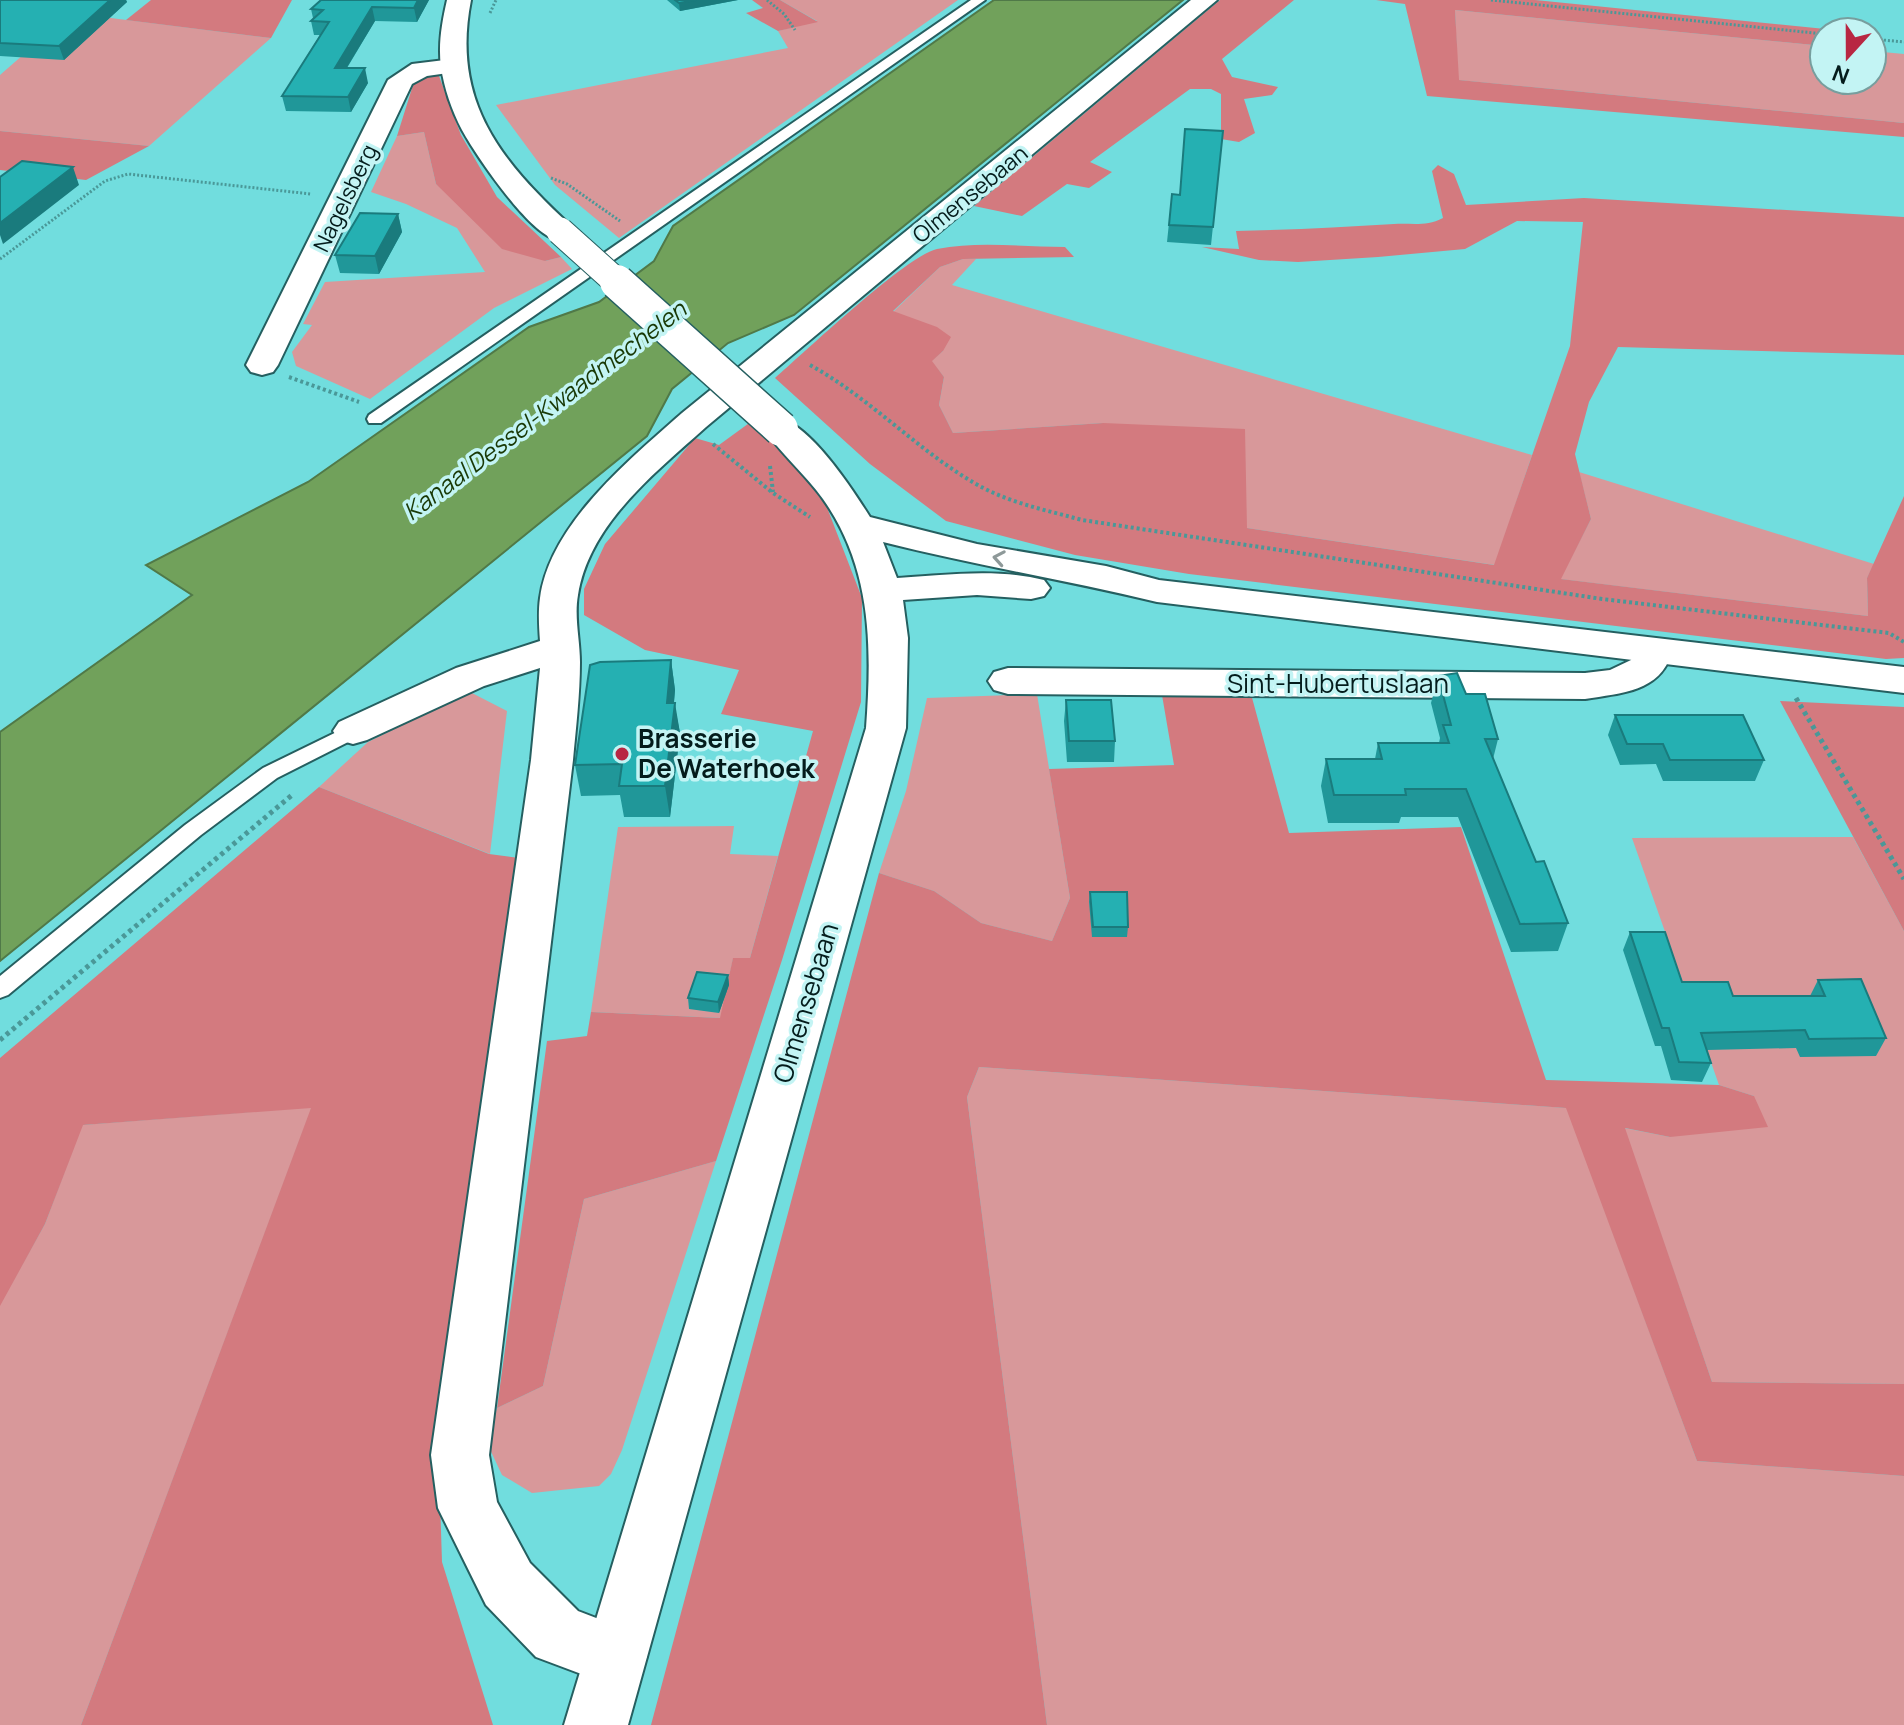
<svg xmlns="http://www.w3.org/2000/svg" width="1904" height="1725" font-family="Manrope,sans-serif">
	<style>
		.green { fill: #d8989a }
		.forest { fill: #d37a7f }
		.water { fill: #71a15b; stroke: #507948; stroke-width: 2 }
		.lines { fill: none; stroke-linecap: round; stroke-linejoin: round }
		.service-casing { stroke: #255f60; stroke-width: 4 }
		.minor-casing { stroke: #255f60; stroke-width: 4 }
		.tertiary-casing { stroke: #255f60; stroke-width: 4 }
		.path-far2 { stroke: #4a9898; stroke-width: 3; stroke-dasharray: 2 2; stroke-linecap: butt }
		.path-far1 { stroke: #4a9898; stroke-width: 4; stroke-dasharray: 3 3; stroke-linecap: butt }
		.path { stroke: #4a9898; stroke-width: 5; stroke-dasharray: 4 4; stroke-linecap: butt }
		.service { fill: #fff; fill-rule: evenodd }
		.minor { fill: #fff; fill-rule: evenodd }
		.tertiary { fill: #fff; fill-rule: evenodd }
		.tertiary-bridge-far1-casing { stroke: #255f60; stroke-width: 29; stroke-linecap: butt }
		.tertiary-bridge-casing { stroke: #255f60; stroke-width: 37; stroke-linecap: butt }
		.tertiary-bridge-far1 { stroke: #fff; stroke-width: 27 }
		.tertiary-bridge { stroke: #fff; stroke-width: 34 }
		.wall { fill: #209799 }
		.shaded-wall { fill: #1a7b7d }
		.building { fill: #25b0b2; stroke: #1a7b7d; stroke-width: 2 }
		.oneway { stroke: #8e9999 }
		.poi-dot { fill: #b82742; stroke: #c3f4f4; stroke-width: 3 }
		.labels { text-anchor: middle; stroke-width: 7; stroke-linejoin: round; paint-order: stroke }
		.far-street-label { font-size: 22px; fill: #041c1c; stroke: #c3f4f4 }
		.far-water-label { font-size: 24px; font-style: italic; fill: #193906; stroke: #c3f4f4 }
		.street-label { font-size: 26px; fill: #041c1c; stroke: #c3f4f4 }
		.poi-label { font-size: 26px; font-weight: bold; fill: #041c1c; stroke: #c3f4f4; text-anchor: start }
	</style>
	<rect width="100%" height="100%" fill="#71ddde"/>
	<path class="green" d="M780,0H958L619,238L555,185L496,105L788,48L778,31L817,21Z
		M1455,10L1824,46V80H1872V51L1904,54V123L1458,80Z
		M71,13L271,38L149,146L0,131V75Z
		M424,132L436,184L545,261L561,257L572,269L494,308L370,399L296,366L292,352L312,325L303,324L325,282L485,272L457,228L406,204L371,192L397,136Z
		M963,259H976L952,285L1532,455L1495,565L1247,528L1103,423L953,433L939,405L944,377L931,361L943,351L893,312L940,267Z
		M1579,472L1874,564L1867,578L1868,616L1560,579L1591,519Z
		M470,692L507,711L490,854L319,787L368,742Z
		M1037,694L1070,898L1052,941L981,923L934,891L879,873L906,791L927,698Z
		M734,826L730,854L778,856L750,958L733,959L721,1018L591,1012L618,827Z
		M1853,837L1904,931V1384L1712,1382L1624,1128L1670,1137L1754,1096L1719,1085L1632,838Z
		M979,1067L1567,1108L1697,1461L1904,1476V1725H1047L967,1097Z
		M312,1107L81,1725H0V1304L45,1224L82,1125Z
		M716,1161L622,1450L611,1474L599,1486L532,1493L502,1475L487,1443L497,1408L543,1386L584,1199Z"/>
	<path class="forest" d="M151,0H292L271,38L126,20Z
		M752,0H780L818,22L778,31L746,13L763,8Z
		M1220,0H1294L1222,59L1232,77L1278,87L1272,95L1244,99L1255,133L1239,142L1221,139V94L1211,89H1190L1090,162L1112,172L1089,188L1067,184L1022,216L974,206Z
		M1376,0H1535L1855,32H1824V46L1455,10L1459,80L1904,123V137L1427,96L1405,4Z
		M428,75L439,76L461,135L497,197L561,257L545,261L502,249L436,184L424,132L397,136L414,82Z
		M0,131L149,146L86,180L0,170Z
		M1438,165L1454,174L1466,205L1584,198L1904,217V355L1618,347L1589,402L1575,454L1591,519L1561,579L1868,616L1867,578L1904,496V658L1886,659L1189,574L1075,555L946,521L870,464L775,378C804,353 907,255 937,249C978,241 1022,247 1065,247L1074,257L963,259L940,267L893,311L937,327L951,337L943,351L932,361L944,377L939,405L953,433L1103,423L1245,429L1247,528L1494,565L1570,346L1583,222L1517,221L1465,249L1378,257L1298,262L1259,260L1202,247L1239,249L1236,231C1289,230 1342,227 1394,224C1413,223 1425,227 1443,218L1432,171Z
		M752,421L788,448L821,492L862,598L861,702L782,960L716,1161L584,1199L543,1386L497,1408L547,1041L587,1036L591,1012L720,1018L733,958H750L813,731L721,714L739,670L645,650L584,615V589L605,544L695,438L719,445Z
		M1251,694L1289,833L1461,827L1546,1080L1719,1085L1754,1096L1768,1127L1670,1137L1625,1128L1712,1382L1904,1384V1476L1697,1461L1566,1108L979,1067L967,1097L1047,1725H651L879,873L934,891L981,923L1052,941L1070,898L1049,769L1174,765L1162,695Z
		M1780,701L1904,707V931Z
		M319,787L489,854L519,858L438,1436L442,1562L493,1725H81L311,1108L83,1125L45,1224L0,1306V1058Z"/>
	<path class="water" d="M994,0H1183L794,315L728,343L672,389L647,436L0,961V732L192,595L146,565L308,482L529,327L599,302L654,261L673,226Z"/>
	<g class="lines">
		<defs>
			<path id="service" d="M971,0H985L381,423H369L367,419L369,415Z
				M353,724L360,726L363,731L360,736L277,778L201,835L8,995L0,998V976L185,825L263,768Z"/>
			<path id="minor" d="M1191,0H1217L706,427C656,472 589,524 578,595C574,617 580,640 580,662C580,695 576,727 573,760L489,1455L497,1502L530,1563L578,1611L638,1634L647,1656L638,1678L616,1687L536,1657L486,1605L438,1508L431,1455L531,760L540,668L484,686L367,740L353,744L339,740L333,731L339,722L456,668L540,641C539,627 538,612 540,598C550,524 630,459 682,413Z
				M453,59L462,61L465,66L462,71L427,76L412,84L278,365L273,372L262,375L251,372L246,365L388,80L412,64Z
				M1653,640L1667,643L1672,652C1660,692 1622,693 1585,699L1008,694L994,690L988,681L994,672L1008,668L1585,673L1610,670L1631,660L1639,643Z"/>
			<path id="tertiary" d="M447,0H471C451,101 500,160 570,225L574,231L570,237C564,239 559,240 552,238C525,227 477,157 462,130C452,111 444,88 441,67C438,44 442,22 447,0Z
				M781,419C812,427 853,490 870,517L977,544L1106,566L1159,580L1904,667V693L1157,602C1066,580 974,565 883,542L897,578C946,575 996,568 1044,580L1050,588L1044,596L1031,599L977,595L903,600L908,638L906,728L628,1725H564L866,728C872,647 872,568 823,499C805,474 781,454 764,429L769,422Z"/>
		</defs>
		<use href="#service" class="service-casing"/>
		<use href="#minor" class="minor-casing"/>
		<use href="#tertiary" class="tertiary-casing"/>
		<path class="path-far2" d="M767,0L784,14L795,30
			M1491,0L1824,34
			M490,13L496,0
			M1872,39L1904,42
			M551,178L567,184L620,221
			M0,259L105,181L128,174L311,194"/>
		<path class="path-far1" d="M810,365C870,398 917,450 976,484C1009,503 1046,510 1082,520L1602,599L1889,633L1904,642
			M289,377L359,402
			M713,444L773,493L810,517
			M770,466L773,492"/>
		<path class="path" d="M1796,698L1904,879
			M0,1040L292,795"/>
		<use href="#service" class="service"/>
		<use href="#minor" class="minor"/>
		<use href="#tertiary" class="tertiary"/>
		<defs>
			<path id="tertiary-bridge-far1" d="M560,231L619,284"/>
			<path id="tertiary-bridge" d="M617,282L781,429"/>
		</defs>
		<use href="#tertiary-bridge-far1" class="tertiary-bridge-far1-casing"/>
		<use href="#tertiary-bridge" class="tertiary-bridge-casing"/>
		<use href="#tertiary-bridge-far1" class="tertiary-bridge-far1"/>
		<use href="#tertiary-bridge" class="tertiary-bridge"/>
	</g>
	<path class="wall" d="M0,0H126L127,2L64,60L0,56Z
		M321,0H429L417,22L375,21L347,68L368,83L351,112L286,111L282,96L320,35H314L311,21L313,18L311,9Z
		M667,0H738L680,11Z
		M1223,131L1211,245L1167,242L1172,194L1180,195Z
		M398,214L402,232L379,274L340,273L335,255Z
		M671,660L675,690L674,703L680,733L670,817H624L620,795L581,796L575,765Z
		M1438,676L1466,694L1498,739L1493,759L1536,862L1568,923L1558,951L1511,952L1458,817H1401L1399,823H1328L1321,786L1326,759H1375L1378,743H1439L1440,738L1431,703Z
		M1066,700L1115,741L1114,762H1067L1064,721Z
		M1615,715L1764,760L1755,781H1663L1656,764L1620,765L1608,735Z
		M1090,892L1128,927L1127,937H1092L1089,902Z
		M1630,932L1682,982L1733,996H1810L1818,980L1886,1038L1876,1056L1800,1057L1796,1048L1707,1050L1711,1063L1702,1082L1671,1080L1661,1046H1655L1623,950Z
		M728,975L729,985L719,1013L689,1009L688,998Z"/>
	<path class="shaded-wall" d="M110,0H126L127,2L64,60L59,46Z
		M418,0H429L417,22L414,8Z
		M696,0H738L680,11L679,3Z
		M372,7L375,21L338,82L335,68Z
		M365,68L368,83L351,112L348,97Z
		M73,167L79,185L3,244L0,235V223Z
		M398,214L402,232L379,274L375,256Z
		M671,660L675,690L671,733L667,703Z
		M675,703L680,733L670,817L665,786Z
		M728,975L729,985L719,1013L718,1002Z"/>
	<path class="building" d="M0,0H110L59,46L0,43Z
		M321,0H418L414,8L372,7L335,68H365L348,97L282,96L329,22L311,21L323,10L311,9Z
		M675,0H696L679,3Z
		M1185,129L1223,131L1213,227L1169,225L1172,194L1180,195Z
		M22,161L73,167L0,223V177Z
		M360,213L398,214L375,256L335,255Z
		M671,660L667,703H675L665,786H619L622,764L575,765L590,665L600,662Z
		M1457,673L1466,694H1485L1498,739H1485L1536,862L1544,861L1568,923L1520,924L1466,789H1405L1406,795H1334L1326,759H1382L1378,743H1449L1443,725H1451L1438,676Z
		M1066,700H1111L1115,741H1069Z
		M1615,715H1743L1764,760H1670L1663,744H1627Z
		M1090,892H1127L1128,927H1093Z
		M1630,932H1665L1682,982H1728L1733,996H1825L1818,980L1861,979L1886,1038L1809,1039L1805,1030L1701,1033L1711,1063L1679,1062L1669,1028H1662Z
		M697,972L728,975L718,1002L688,998Z"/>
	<defs><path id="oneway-chevron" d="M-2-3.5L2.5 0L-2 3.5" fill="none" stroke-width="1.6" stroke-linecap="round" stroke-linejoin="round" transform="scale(2)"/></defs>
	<use class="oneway" href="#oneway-chevron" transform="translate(999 558) rotate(-170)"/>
	<circle class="poi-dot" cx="622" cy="754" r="8"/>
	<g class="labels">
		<g class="far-street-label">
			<text transform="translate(970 194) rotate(-39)" y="8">Olmensebaan</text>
			<text transform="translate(345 198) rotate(-64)" y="8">Nagelsberg</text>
		</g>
		<g class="far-water-label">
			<text transform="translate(545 411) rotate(-37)" y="8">Kanaal Dessel-Kwaadmechelen</text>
		</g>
		<g class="street-label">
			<text x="1338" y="693">Sint-Hubertuslaan</text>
			<text transform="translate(806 1003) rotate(-73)" y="9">Olmensebaan</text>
		</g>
		<g class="poi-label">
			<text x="638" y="748">Brasserie<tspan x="638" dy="30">De Waterhoek</tspan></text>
		</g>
	</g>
	<g transform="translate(1848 56) rotate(201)"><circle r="38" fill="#c3f4f4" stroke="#779e9e" stroke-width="2"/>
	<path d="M0-6L14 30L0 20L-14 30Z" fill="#b82742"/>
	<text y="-12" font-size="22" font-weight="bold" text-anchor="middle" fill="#041c1c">N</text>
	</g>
</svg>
